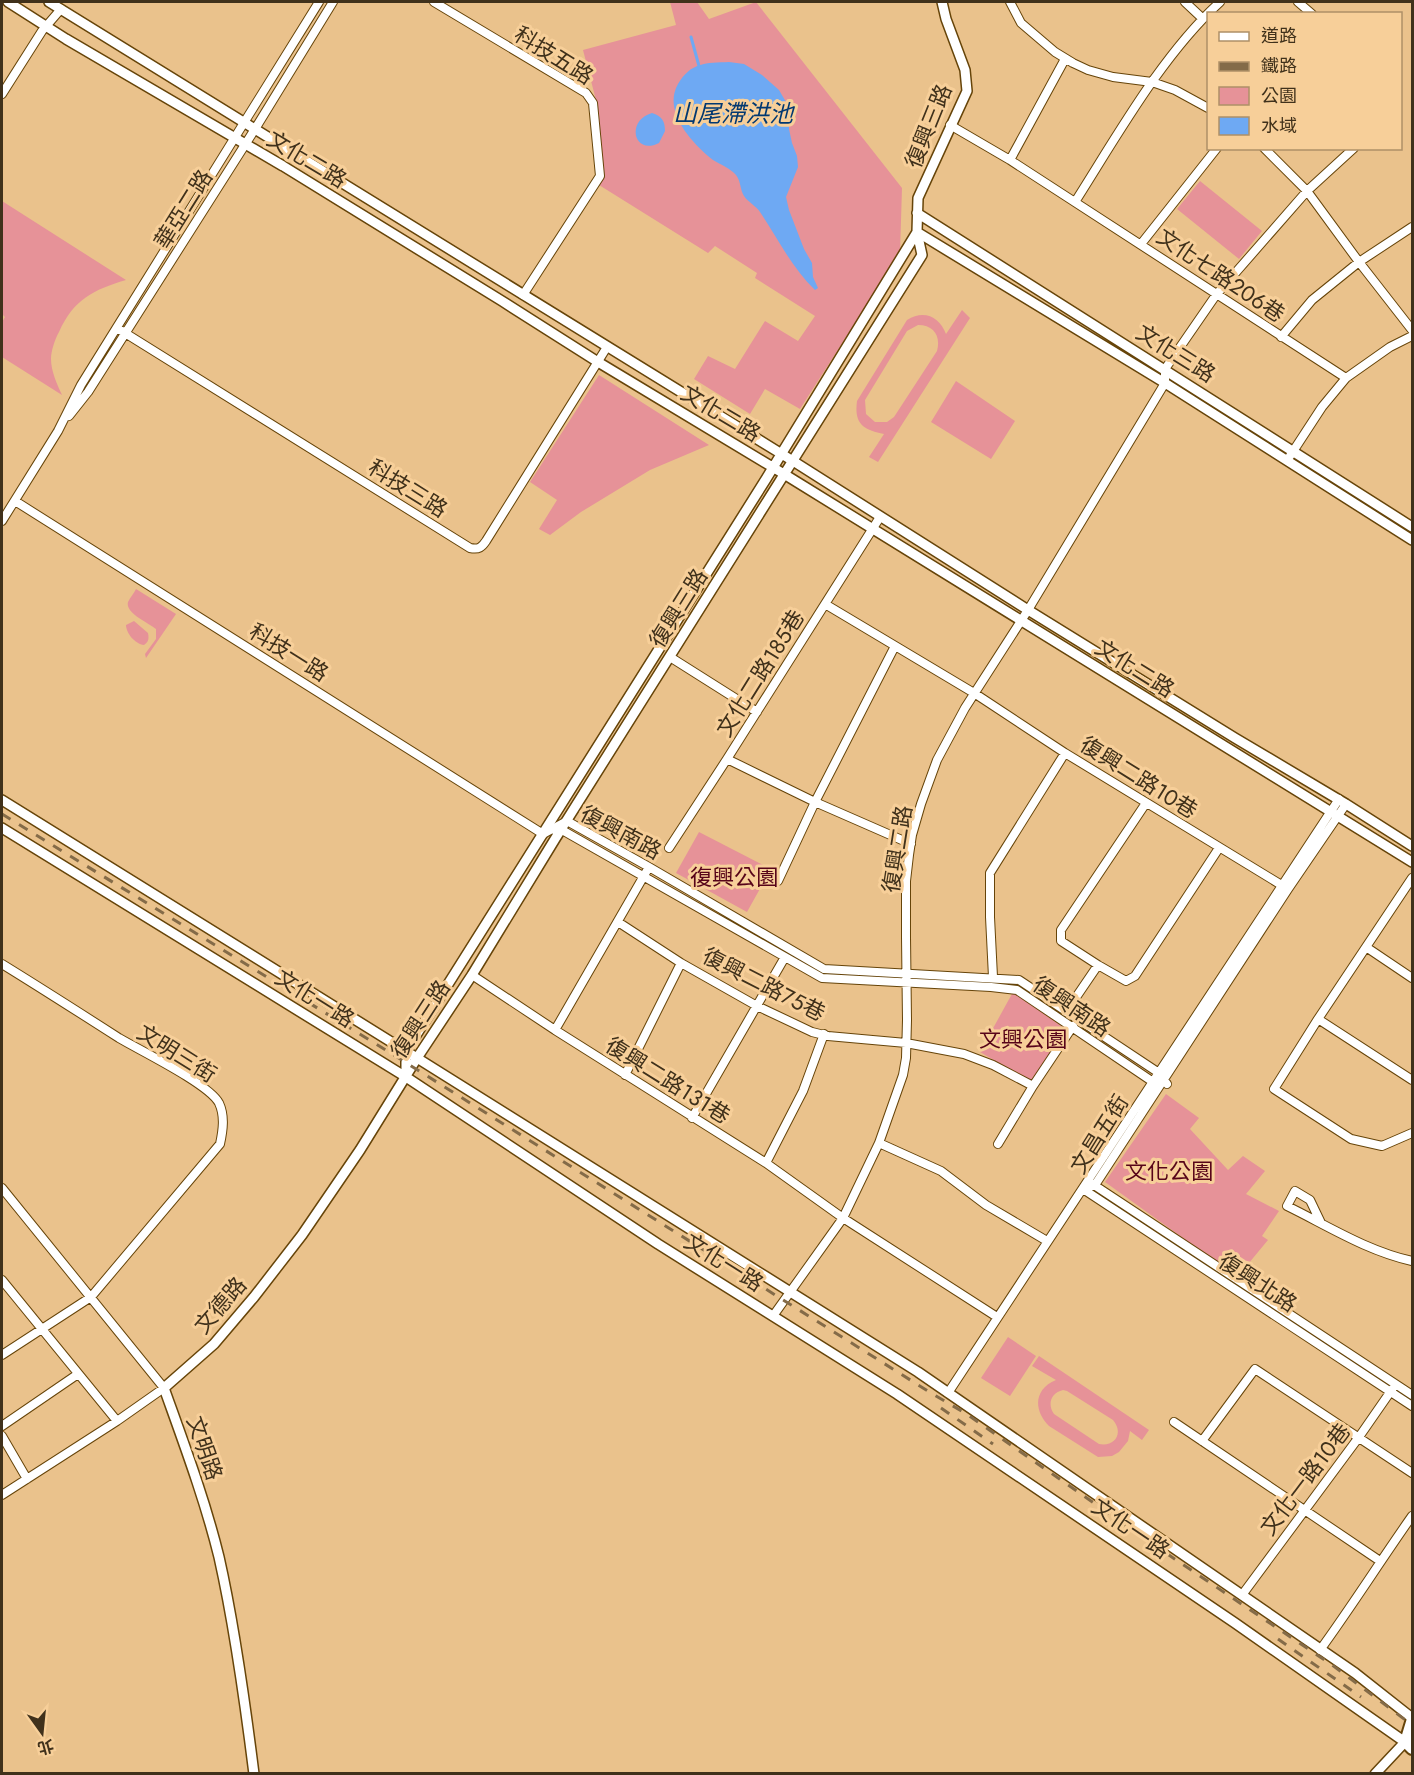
<svg xmlns="http://www.w3.org/2000/svg" width="1414" height="1775" font-family="Jost,'Noto Sans TC',sans-serif">
	<style>
		.green { fill: #e69298; fill-rule: evenodd }
		.water { fill: #6ea9f3 }
		.lines { fill: none; stroke-linecap: round; stroke-linejoin: round }
		.stream { stroke: #6ea9f3; stroke-width: 3 }
		.minor-casing { stroke: #664409; stroke-width: 10 }
		.tertiary-casing { stroke: #664409; stroke-width: 12 }
		.secondary-casing { stroke: #664409; stroke-width: 14 }
		.minor { stroke: #fff; stroke-width: 8 }
		.tertiary { stroke: #fff; stroke-width: 9 }
		.secondary { stroke: #fff; stroke-width: 10 }
		.rail { stroke: #846b48; stroke-width: 3; stroke-dasharray: 10 10; stroke-linecap: butt }
		.labels { text-anchor: middle; stroke-width: 6; stroke-linejoin: round; paint-order: stroke }
		.street-label { font-size: 22px; fill: #40311b; stroke: #f7cf99 }
		.park-label { font-size: 22px; fill: #570419; stroke: #f7cf99 }
		.water-label { font-size: 24px; font-style: italic; fill: #013871; stroke: #f7cf99 }
	</style>
	<rect width="100%" height="100%" fill="#eac28c"/>
	<path class="green" d="M670,2H697L709,19L756,2L902,188L900,253L800,409L765,389L750,414L694,379L708,356L735,369L765,321L798,341L815,316L755,278L757,273L715,246L708,253L599,185L604,176L597,104L583,50L676,25Z
		M1200,181L1262,231L1239,259L1177,209Z
		M2,201L126,280C93,290 74,299 59,332C55,339 51,351 51,359C51,371 57,384 62,395L2,357V322L5,317L2,314Z
		M962,310L970,318L878,462L869,457L884,434C863,430 854,424 857,401L907,320C924,309 940,317 946,334ZM918,325C934,325 941,336 937,351L894,417L887,422H875L866,414L865,400L907,331Z
		M599,375L709,445L650,470L581,512L550,535L539,529L557,500L530,482Z
		M956,381L1015,421L991,459L931,422Z
		M136,589L176,614L146,658L145,654L156,639V629C149,623 125,613 128,602C130,598 134,593 136,589Z
		M134,621L148,633C149,638 149,642 144,645C135,644 126,633 126,625Z
		M699,832L771,869L747,912L676,873Z
		M1013,992L1067,1030L1031,1082L980,1052Z
		M1166,1094L1199,1118L1190,1129L1228,1170L1243,1156L1265,1171L1246,1194L1279,1211L1262,1236L1268,1240L1239,1275L1194,1246L1105,1182Z
		M1008,1337L1036,1356L1010,1396L981,1378Z
		M1039,1356L1149,1430L1142,1440L1130,1431L1128,1441L1119,1452L1112,1456L1098,1457L1049,1426C1033,1410 1034,1389 1056,1380L1032,1366ZM1063,1390L1067,1391L1113,1420C1124,1433 1115,1447 1099,1444L1054,1414C1047,1404 1051,1393 1063,1390Z"/>
	<path class="water" d="M729,62L744,64L762,75L779,90L786,102L789,116V129L792,143L797,156L798,167L786,197L789,210L804,249L812,263L813,277L818,288L815,290C792,268 778,239 760,212C756,206 748,202 744,196C740,190 741,181 736,175C730,168 721,165 713,160C693,144 662,112 678,84C691,62 706,63 729,62Z
		M652,113C662,116 665,121 665,131L659,143C633,156 626,120 652,113Z"/>
	<g class="lines">
		<path class="stream" d="M691,37L699,66"/>
		<defs>
			<path id="minor" d="M434,2L586,93L593,103L600,176L523,295
				M1010,2L1021,23L1055,52L1073,63L1088,70L1113,77L1152,82L1175,90L1208,108
				M1185,2L1202,18
				M1298,2L1312,14
				M2,94L42,31L61,9
				M950,125L1010,160L1346,378
				M1264,148L1307,191L1359,262L1412,330
				M1010,160L1065,59
				M1075,202C1117,136 1162,55 1220,2
				M1141,244L1217,148
				M117,328L470,548C479,550 482,547 486,541L607,347
				M1281,337L1312,300L1359,262L1412,227
				M69,416L88,392L255,129L333,2
				M1290,456L1322,407L1346,378L1390,347L1412,336
				M15,501L543,834
				M2,521L58,431L81,385L319,2
				M825,604L974,693L1065,753L1288,889
				M670,657L757,712
				M727,759L815,802L911,844
				M556,831L562,830L822,978L991,987L1017,990L1159,1086
				M543,834L567,821L649,867L824,969L1019,980L1159,1073L1167,1084
				M669,848L727,759L880,517
				M1412,878L1318,1019L1274,1089L1351,1139L1382,1146L1412,1133
				M778,881L815,802L895,646
				M618,922L681,963L757,1006L812,1032L828,1036L906,1043L964,1054L993,1065L1033,1086
				M1366,947L1412,978
				M2,964C41,988 80,1013 119,1038C141,1051 209,1084 219,1103C225,1116 223,1130 220,1144L91,1297L2,1355
				M1098,965L1061,941V930L1146,803
				M472,975L555,1030L766,1163L843,1218L997,1317
				M993,977L990,917V873L1065,753
				M1066,1012L1098,965L1126,981L1135,976L1219,848
				M1318,1019L1412,1080
				M555,1030L649,867
				M625,1075L681,963
				M692,1118L785,957
				M879,1143L941,1171L986,1205L1047,1241
				M998,1144L1033,1086L1073,1026
				M766,1163L803,1091L824,1034
				M1091,1183L1412,1395
				M2,1188L164,1388L117,1421L2,1495
				M1083,1189L1095,1185L1288,889L1346,804
				M1083,1189L1412,1406
				M1321,1223L1310,1200L1295,1191L1287,1206C1328,1226 1367,1251 1412,1261
				M2,1280L117,1421
				M773,1316L843,1218L879,1143L903,1075L906,1058L907,1020L906,937V881L909,855L912,835L921,804L937,760L965,708L1028,610L1165,383V369L1216,295L1307,191L1354,148
				M948,1393L1339,799
				M1174,1422L1380,1561
				M2,1426L78,1374
				M2,1436L27,1479
				M1202,1441L1255,1369L1412,1473
				M1242,1595L1359,1437L1393,1388
				M1320,1650C1352,1606 1381,1560 1412,1516"/>
			<path id="tertiary" d="M8,2L66,39L283,166L502,301L598,362L784,474L1412,862
				M49,2L793,461L1028,610L1235,738L1346,804L1412,846
				M917,213L1412,527
				M917,232L1165,383L1412,540
				M2,800L417,1058L918,1372L1355,1673L1412,1718
				M2,828L406,1077L658,1244L897,1394L1235,1623L1405,1742
				M406,1076V1051L766,479L917,232
				M254,1774C245,1702 235,1628 219,1557C205,1500 184,1444 164,1388L214,1344L254,1297L302,1235L360,1150L417,1058L472,975L555,839L922,255L917,232L918,198L967,91L965,70L946,19L942,2
				M1375,1774L1405,1742L1412,1737"/>
			<path id="secondary" d="M1412,1719L1405,1742L1412,1749"/>
		</defs>
		<use href="#minor" class="minor-casing"/>
		<use href="#tertiary" class="tertiary-casing"/>
		<use href="#secondary" class="secondary-casing"/>
		<use href="#minor" class="minor"/>
		<use href="#tertiary" class="tertiary"/>
		<use href="#secondary" class="secondary"/>
		<path class="rail" d="M2,814L397,1057L931,1393L965,1413L1154,1545L1332,1665L1412,1725
			M941,1408L993,1444
			M1278,1639L1361,1697"/>
	</g>
	<g class="labels">
		<g class="street-label">
			<text transform="translate(554 55) rotate(32)" y="8">科技五路</text>
			<text transform="translate(928 126) rotate(-68)" y="8">復興三路</text>
			<text transform="translate(307 159) rotate(31)" y="8">文化二路</text>
			<text transform="translate(183 209) rotate(-58)" y="8">華亞二路</text>
			<text transform="translate(1221 275) rotate(34)" y="8">文化七路206巷</text>
			<text transform="translate(1176 353) rotate(32)" y="8">文化三路</text>
			<text transform="translate(721 413) rotate(31)" y="8">文化二路</text>
			<text transform="translate(408 488) rotate(32)" y="8">科技三路</text>
			<text transform="translate(678 608) rotate(-58)" y="8">復興三路</text>
			<text transform="translate(289 652) rotate(32)" y="8">科技一路</text>
			<text transform="translate(1135 668) rotate(32)" y="8">文化二路</text>
			<text transform="translate(760 673) rotate(-58)" y="8">文化二路185巷</text>
			<text transform="translate(1139 777) rotate(32)" y="8">復興二路10巷</text>
			<text transform="translate(621 832) rotate(28)" y="8">復興南路</text>
			<text transform="translate(897 849) rotate(-81)" y="8">復興二路</text>
			<text transform="translate(764 984) rotate(27)" y="8">復興二路75巷</text>
			<text transform="translate(315 998) rotate(32)" y="8">文化一路</text>
			<text transform="translate(1072 1006) rotate(34)" y="8">復興南路</text>
			<text transform="translate(420 1019) rotate(-57)" y="8">復興三路</text>
			<text transform="translate(177 1053) rotate(32)" y="8">文明三街</text>
			<text transform="translate(668 1080) rotate(32)" y="8">復興二路131巷</text>
			<text transform="translate(1099 1134) rotate(-58)" y="8">文昌五街</text>
			<text transform="translate(724 1262) rotate(32)" y="8">文化一路</text>
			<text transform="translate(1258 1282) rotate(33)" y="8">復興北路</text>
			<text transform="translate(220 1305) rotate(-49)" y="8">文德路</text>
			<text transform="translate(205 1448) rotate(71)" y="8">文明路</text>
			<text transform="translate(1305 1479) rotate(-53)" y="8">文化一路10巷</text>
			<text transform="translate(1131 1528) rotate(34)" y="8">文化一路</text>
		</g>
		<g class="park-label">
			<text x="734" y="885">復興公園</text>
			<text x="1023" y="1047">文興公園</text>
			<text x="1169" y="1179">文化公園</text>
		</g>
		<g class="water-label">
			<text x="733" y="122">山尾滯洪池</text>
		</g>
	</g>
	<rect width="1414" height="1775" fill="none" stroke="#40311b" stroke-width="6"/>
	<rect x="1207" y="12" width="195" height="138" fill="#f7cf99" stroke="#ae9067" stroke-width="1.5"/>
	<rect x="1219" y="32" width="30" height="9" fill="#ffffff" stroke="#ae9067" stroke-width="1.5"/>
	<text x="1261" y="42" font-size="18" fill="#40311b">道路</text>
	<rect x="1219" y="62" width="30" height="9" fill="#846b48" stroke="#ae9067" stroke-width="1.5"/>
	<text x="1261" y="72" font-size="18" fill="#40311b">鐵路</text>
	<rect x="1219" y="87" width="30" height="18" fill="#e69298" stroke="#ae9067" stroke-width="1.5"/>
	<text x="1261" y="102" font-size="18" fill="#40311b">公園</text>
	<rect x="1219" y="117" width="30" height="18" fill="#6ea9f3" stroke="#ae9067" stroke-width="1.5"/>
	<text x="1261" y="132" font-size="18" fill="#40311b">水域</text>
	<g transform="translate(42 1733) rotate(165)" stroke="#f7cf99" stroke-width="4.5" paint-order="stroke">
	<path d="M0-4.5L10 22L0 15L-10 22Z" fill="#40311b"/>
	<text y="-9" font-size="16" font-weight="bold" text-anchor="middle" fill="#40311b">北</text>
	</g>
</svg>
